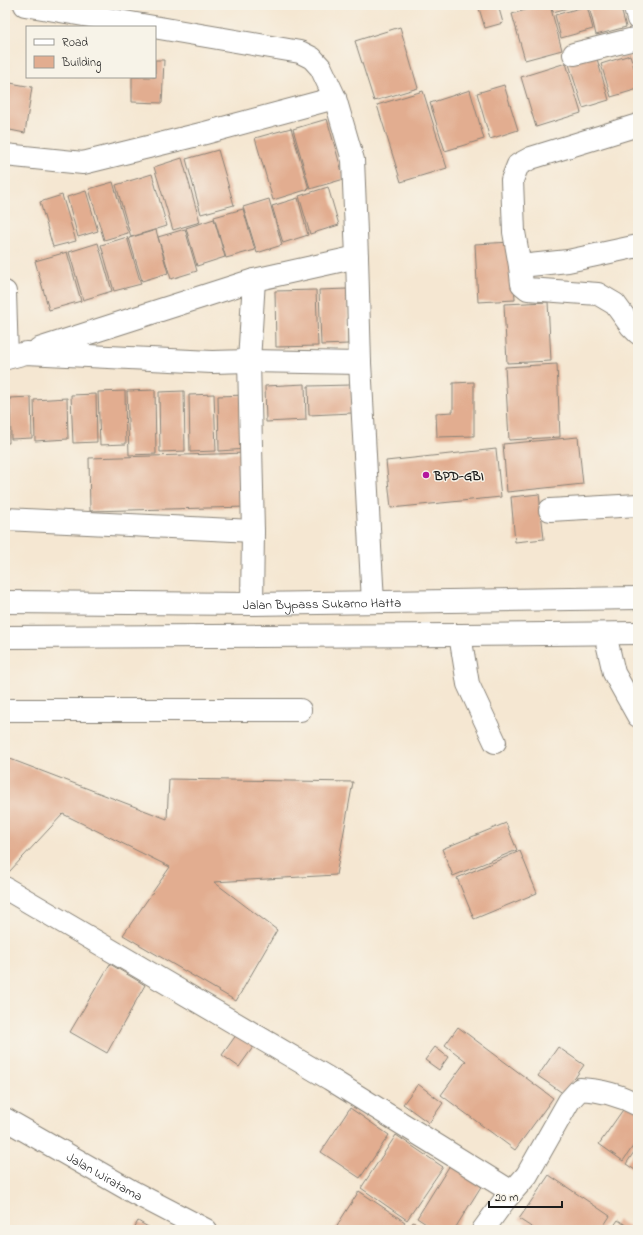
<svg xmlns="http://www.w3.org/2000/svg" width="643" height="1235" font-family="'Indie Flower',sans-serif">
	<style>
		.building { fill: #e2ad90 }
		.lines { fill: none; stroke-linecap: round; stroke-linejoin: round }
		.minor-casing { stroke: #888277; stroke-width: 24 }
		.highway-casing { stroke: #888277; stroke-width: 24 }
		.minor { stroke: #fff; stroke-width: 22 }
		.highway { stroke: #fff; stroke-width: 22 }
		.poi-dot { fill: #b5179e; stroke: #f7f3e8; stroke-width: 1.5 }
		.labels { text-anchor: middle; stroke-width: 3; stroke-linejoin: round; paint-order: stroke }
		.poi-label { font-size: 13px; font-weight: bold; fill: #1c1c1c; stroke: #f7f3e8; text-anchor: start }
		.street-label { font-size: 13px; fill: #1c1c1c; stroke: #f7f3e8 }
	</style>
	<rect width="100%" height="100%" fill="#f7f3e8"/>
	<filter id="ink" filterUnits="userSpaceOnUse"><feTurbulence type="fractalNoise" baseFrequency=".025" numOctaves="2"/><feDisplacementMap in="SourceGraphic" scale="8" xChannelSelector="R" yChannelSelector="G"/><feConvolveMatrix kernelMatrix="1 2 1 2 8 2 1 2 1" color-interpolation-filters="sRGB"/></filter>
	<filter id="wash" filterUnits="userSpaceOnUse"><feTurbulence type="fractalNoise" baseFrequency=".012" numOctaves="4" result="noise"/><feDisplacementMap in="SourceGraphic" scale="16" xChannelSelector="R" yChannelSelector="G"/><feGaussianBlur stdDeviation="0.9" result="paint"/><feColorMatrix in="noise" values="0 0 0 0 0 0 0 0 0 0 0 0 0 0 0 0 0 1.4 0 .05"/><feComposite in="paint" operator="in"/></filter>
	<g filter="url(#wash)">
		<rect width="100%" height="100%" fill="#f5e7d2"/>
		<g id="blocks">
			<path class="building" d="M478,5H498L503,23L485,28Z
				M542,5H550L562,50L525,60L512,14Z
				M551,5H579L553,12Z
				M592,5H620L626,27L596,35L589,6Z
				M587,6L593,29L561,38L555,15Z
				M400,27L418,88L374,101L355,41Z
				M595,52L609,100L583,108L568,61Z
				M630,55L638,80V89L611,97L601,64Z
				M155,60H164L162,103L132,102V77H155Z
				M566,63L581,113L536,127L521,77Z
				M5,82L32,87L25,133L5,129Z
				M504,85L518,130L490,139L477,93Z
				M470,90L484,139L445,151L430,103Z
				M423,91L447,168L401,182L377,105Z
				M327,119L344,179L310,189L293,129Z
				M291,128L309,189L273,200L255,138Z
				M218,150L234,205L201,214L186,159Z
				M182,158L200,222L173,230L154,167Z
				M152,174L167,226L131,237L116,185Z
				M113,182L128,233L104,240L89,189Z
				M328,187L339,225L310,234L299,196Z
				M86,191L98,231L78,237L67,197Z
				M62,195L76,241L53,247L40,202Z
				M298,198L308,235L283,243L272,206Z
				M269,199L282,245L257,253L243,207Z
				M243,209L255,250L226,258L214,217Z
				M214,219L225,257L197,266L186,228Z
				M185,229L197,271L171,279L158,237Z
				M156,230L168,273L142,281L129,238Z
				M127,237L141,284L114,291L101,245Z
				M512,242L515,300L478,302L475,244Z
				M98,243L112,291L83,300L69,252Z
				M67,252L81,301L49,310L35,261Z
				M347,289L348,344L321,345L319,290Z
				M316,290L318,346L276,347L275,291Z
				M548,302L551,361L507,363L504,304Z
				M557,364L560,437L509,440L505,367Z
				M474,382V436L437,437L436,413L453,412V383Z
				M305,384L306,420L266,422L265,386Z
				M352,385V413L309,415L308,386Z
				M155,390L156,454L129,455L127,391Z
				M125,391L126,444L100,445L98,392Z
				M184,391L185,451L160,452L159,392Z
				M96,394L97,442L73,443L71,395Z
				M214,394L216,451L190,452L189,395Z
				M246,395L247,449L219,451L218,396Z
				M31,397L32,438L11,439L10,398Z
				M67,398L68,439L35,441L34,400Z
				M5,403H8L9,443H5Z
				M578,437L583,484L507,492L503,444Z
				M496,449L501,497L391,508L386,461Z
				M246,453L247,507L90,511L89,458Z
				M539,494L544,539L515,542L511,497Z
				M5,757L167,819L169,779L353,782L336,875L214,882L277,930L236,1001L123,935L170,867L63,814L9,872L5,870Z
				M506,823L517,850L453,876L442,849Z
				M520,851L537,893L474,919L457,878Z
				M110,964L145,985L107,1053L70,1032Z
				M458,1027L553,1098L515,1150L441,1095L466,1061L445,1045Z
				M239,1031L256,1043L239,1067L222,1055Z
				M435,1047L448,1057L439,1070L425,1060Z
				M558,1047L584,1065L564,1094L538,1076Z
				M418,1084L443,1103L429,1123L403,1104Z
				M627,1104L638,1111V1139L623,1161L599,1144Z
				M350,1108L389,1135L360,1178L321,1152Z
				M396,1135L443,1167L407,1220L361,1188Z
				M638,1146V1172L626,1164Z
				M450,1165L482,1185L454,1230H435L417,1218Z
				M549,1175L610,1216L601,1230H536L519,1219Z
				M359,1191L405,1222L399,1230H334Z
				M618,1220L633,1230H611Z
				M138,1221L153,1230H133Z
				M413,1222L427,1230H408Z"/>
		</g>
	</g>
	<g filter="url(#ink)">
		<use href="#blocks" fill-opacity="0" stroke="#888277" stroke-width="1"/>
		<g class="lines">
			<defs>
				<g id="minor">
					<path d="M25,5L300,52L312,58L321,68L335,98L353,160L357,257L360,363L373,602"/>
					<path d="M634,5L638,19"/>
					<path d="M574,54L638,38"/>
					<path d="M638,125L531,158L518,165L512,180L514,232L520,266L568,261L638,246"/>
					<path d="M5,155L83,163L205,133L335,98"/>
					<path d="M520,266L522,284L528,289L598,294L615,304L631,326L638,333"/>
					<path d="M5,292L7,358L26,353L212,362L249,361L360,363"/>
					<path d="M39,349L254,280L357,257"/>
					<path d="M550,510L638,505"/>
					<path d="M5,519L253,531"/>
					<path d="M252,604L253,531L249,361L254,280"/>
					<path d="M605,634L614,673L638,716"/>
					<path d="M460,635L468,684L495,742"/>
					<path d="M5,710H300"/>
					<path d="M5,888L330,1079L512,1192"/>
					<path id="s1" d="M5,1119L133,1192L206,1230"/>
					<path d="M483,1230L504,1201L527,1175L569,1101L580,1089C601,1090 620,1095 638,1105"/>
				</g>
				<g id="highway">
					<path id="s2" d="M5,602L252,604L638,598"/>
					<path d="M5,637L460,635L638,633"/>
				</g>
			</defs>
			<use href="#minor" class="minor-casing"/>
			<use href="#highway" class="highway-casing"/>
			<use href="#minor" class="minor"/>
			<use href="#highway" class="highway"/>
		</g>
	</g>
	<circle class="poi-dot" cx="426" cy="475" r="4"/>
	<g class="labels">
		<g class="poi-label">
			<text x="434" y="480">BPD-GBI</text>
		</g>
		<g class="street-label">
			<text dy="5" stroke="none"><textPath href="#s2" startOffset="317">Jalan Bypass Sukarno Hatta</textPath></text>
			<text dy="5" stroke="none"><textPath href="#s1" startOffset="115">Jalan Wiratama</textPath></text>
		</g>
	</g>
	<rect width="643" height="1235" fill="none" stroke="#f7f3e8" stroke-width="20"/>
	<rect x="26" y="26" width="130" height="52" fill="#f7f3e8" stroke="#9f9d96"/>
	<rect x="34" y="39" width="20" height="6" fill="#ffffff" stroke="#9f9d96"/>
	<text x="62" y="46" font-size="12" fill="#1c1c1c">Road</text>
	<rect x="34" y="56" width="20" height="12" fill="#e2ad90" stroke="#9f9d96"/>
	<text x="62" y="66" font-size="12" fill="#1c1c1c">Building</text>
	<path d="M489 1201v6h73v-6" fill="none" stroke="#1c1c1c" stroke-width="2"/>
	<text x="495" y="1201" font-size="12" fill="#1c1c1c" stroke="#f7f3e8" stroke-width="3" paint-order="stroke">20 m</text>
</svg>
